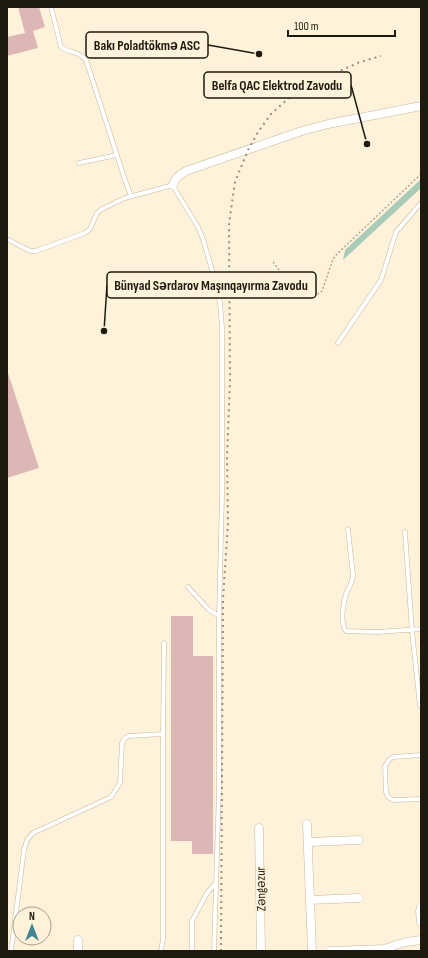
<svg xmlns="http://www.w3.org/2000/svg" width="428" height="958" font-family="'Sofia Sans Condensed',sans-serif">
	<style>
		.green { fill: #aacbba }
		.building { fill: #dcb7b5 }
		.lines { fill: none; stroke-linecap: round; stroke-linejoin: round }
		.service-casing { stroke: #c4b699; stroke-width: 5 }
		.minor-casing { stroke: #c4b699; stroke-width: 9 }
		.path { stroke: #b1a893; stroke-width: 1.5; stroke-dasharray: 2 2; stroke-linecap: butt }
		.service { stroke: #fff; stroke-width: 4 }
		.minor { stroke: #fff; stroke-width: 8 }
		.rail { stroke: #98907d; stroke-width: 2; stroke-dasharray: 2 4; stroke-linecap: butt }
		.labels { text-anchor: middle; stroke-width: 3; stroke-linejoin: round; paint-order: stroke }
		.street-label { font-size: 13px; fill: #1f1a0f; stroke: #fef3da }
		.leader { fill: none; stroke: #1f1a0f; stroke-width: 1.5 }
		.callout-dot { fill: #1f1a0f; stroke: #fef3da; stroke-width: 1.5 }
		.callout { fill: #fef3da; stroke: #1f1a0f; stroke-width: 1.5 }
		.callout-label { font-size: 14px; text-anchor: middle; font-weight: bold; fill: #1f1a0f }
	</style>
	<rect width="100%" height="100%" fill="#fef3da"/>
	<path class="green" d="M421,179V188L343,260L345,250Z"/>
	<path class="building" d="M18,7H39L45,27L33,31L38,48L7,56V37L25,33Z
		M7,373H8L39,468L7,478Z
		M171,616H193V656H213V854H192V841H171Z"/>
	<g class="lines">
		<defs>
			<path id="service" d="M51,7L61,47C71,54 77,50 86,60L125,180L131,196
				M79,163L117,155
				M7,239L30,251H36L85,233L90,229L97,213L102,209L125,198L173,185L176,191L198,227L203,239L217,288L220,303L222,327V496L219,616V790L214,951
				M338,343L381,280L396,232L421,203
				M348,529L353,576C352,583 349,588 346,594C343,603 341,619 344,628L346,631L377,632L421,629
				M405,532L412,631L420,706
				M188,587L208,609L219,616
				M421,755L393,757L389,760L385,766L386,792L388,797L393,800L421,799
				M192,949V921L207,893L215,884
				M11,951L24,850L27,840L33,833L111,797L120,783L122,743L125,738L129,736L163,734
				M161,951L163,939V734L164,643"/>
			<path id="minor" d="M173,185C175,177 180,175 186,171L302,131L328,124L421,106
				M307,824L312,951
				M259,828L261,951
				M308,842L359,840
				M310,900L359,898
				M421,907L420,911L421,922
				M78,951V940
				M330,951L384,949L406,942L421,940"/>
		</defs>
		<use href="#service" class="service-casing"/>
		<use href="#minor" class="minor-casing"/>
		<path class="path" d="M273,262C279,269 289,286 296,291C304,298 315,298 322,291L333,259L338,253L421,174"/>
		<use href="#service" class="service"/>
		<use href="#minor" class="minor"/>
		<path class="rail" d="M221,951L223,599L228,524L227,457L230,380L229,224L235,182L248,150L258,132L271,114L290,97L312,83L360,62L381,56"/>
	</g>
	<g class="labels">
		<g class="street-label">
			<text transform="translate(260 889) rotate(-91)" y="5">Zəngəzur</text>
		</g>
	</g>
	<path class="leader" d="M259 54L208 45M367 144L351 85M104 331L107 285"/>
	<g class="callout-dot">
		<circle cx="259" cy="54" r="4"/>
		<circle cx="367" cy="144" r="4"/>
		<circle cx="104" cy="331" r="4"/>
	</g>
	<g class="callout">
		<rect x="86" y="32" width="122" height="26" rx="4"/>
		<rect x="204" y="72" width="147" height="26" rx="4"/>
		<rect x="107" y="272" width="209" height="26" rx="4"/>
	</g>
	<g class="callout-label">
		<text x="147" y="50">Bakı Poladtökmə ASC</text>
		<text x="277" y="90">Belfa QAC Elektrod Zavodu</text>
		<text x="211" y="290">Bünyad Sərdarov Maşınqayırma Zavodu</text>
	</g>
	<rect width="428" height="958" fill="none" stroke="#1f1a0f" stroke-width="16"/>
	<g transform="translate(32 926)"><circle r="19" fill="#fef3da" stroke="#a59c89"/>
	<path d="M0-3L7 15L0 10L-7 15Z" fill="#40878f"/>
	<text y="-6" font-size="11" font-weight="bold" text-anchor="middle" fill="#1f1a0f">N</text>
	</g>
	<path d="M288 30v6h107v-6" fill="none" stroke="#1f1a0f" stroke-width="2"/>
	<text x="294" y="30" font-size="12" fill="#1f1a0f" stroke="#fef3da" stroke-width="3" paint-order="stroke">100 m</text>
</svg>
